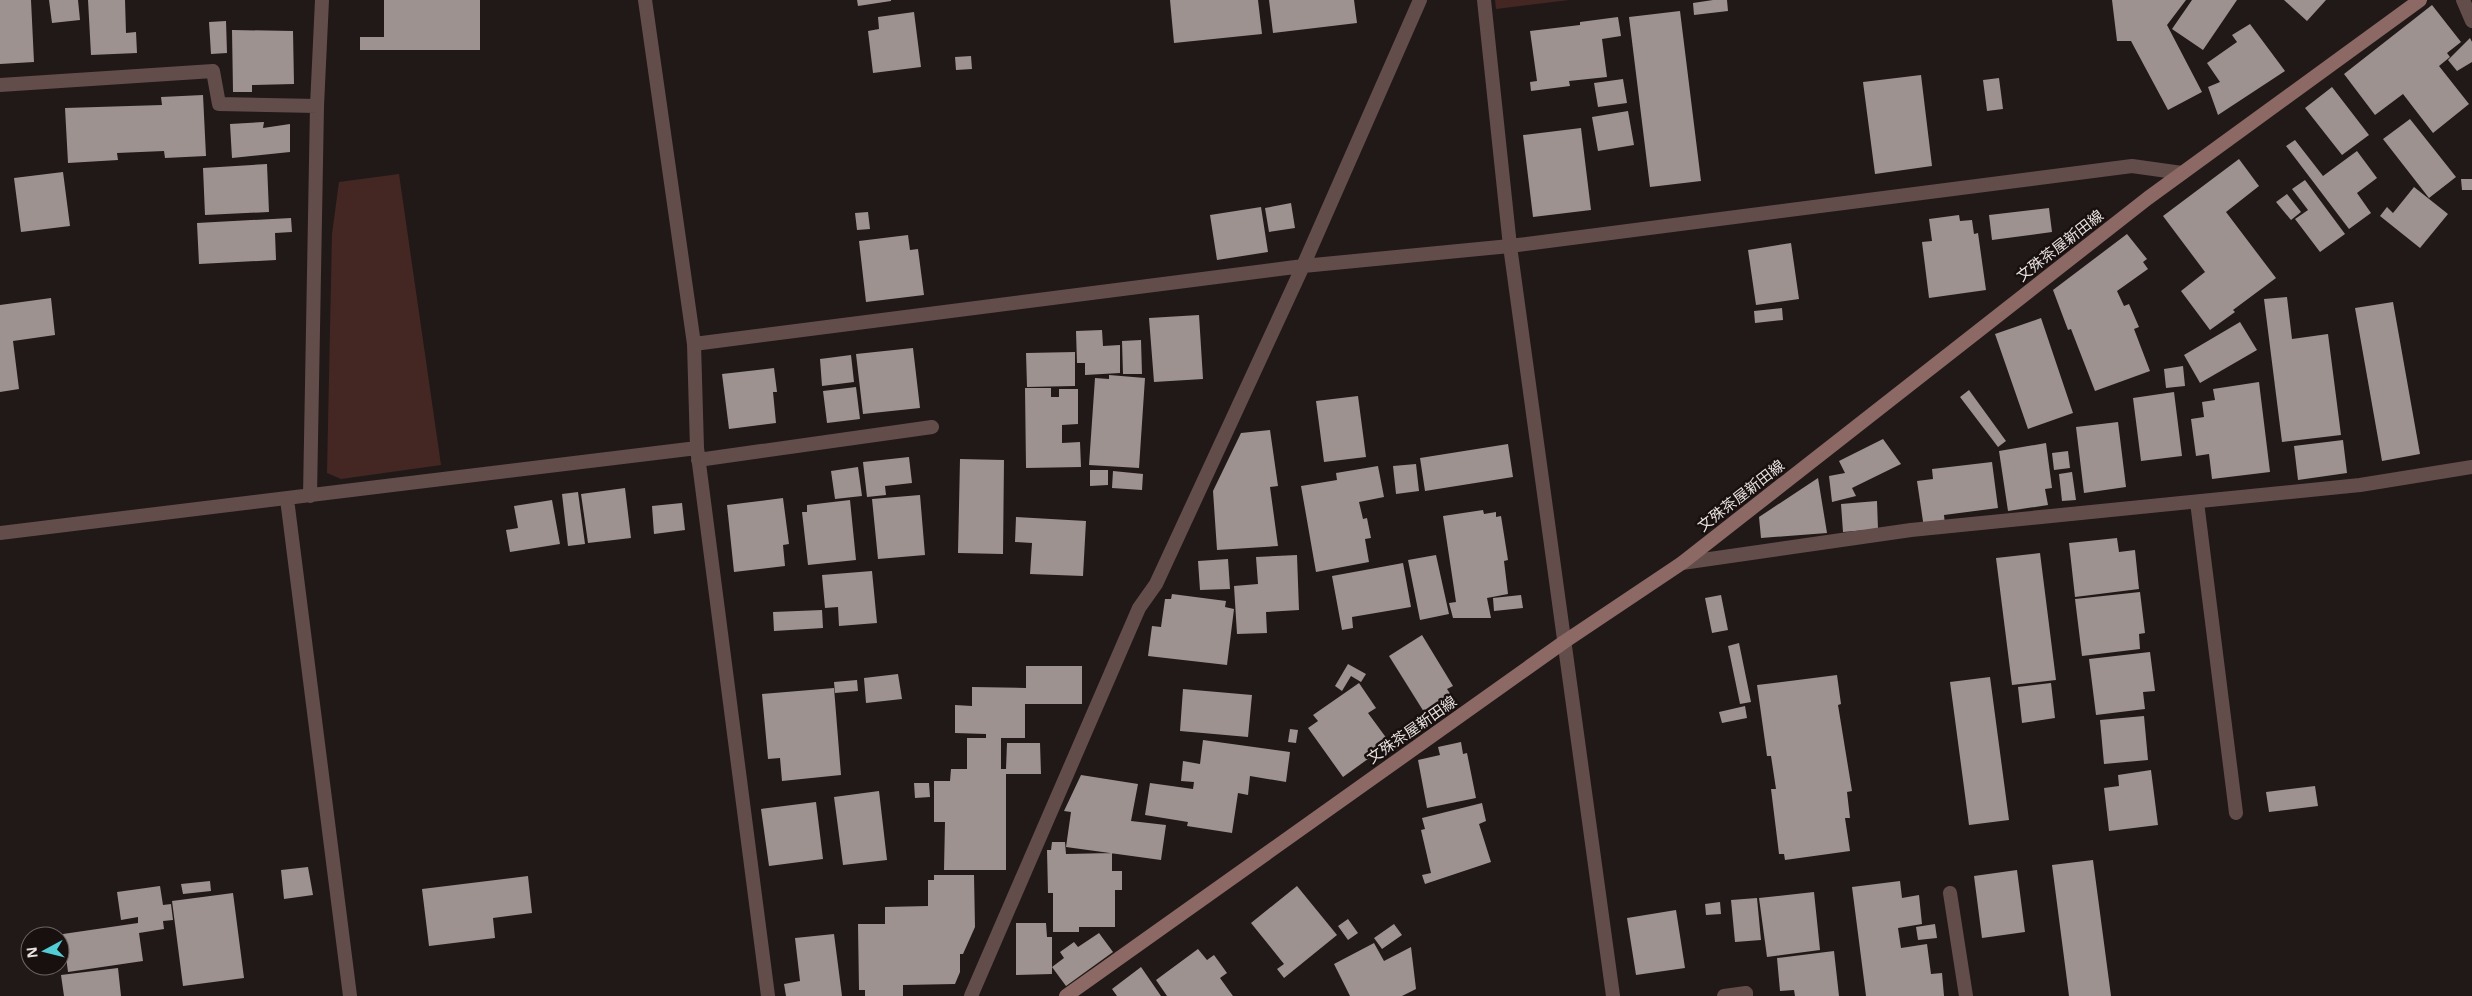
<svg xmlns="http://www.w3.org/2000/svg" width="2472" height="996" font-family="'Noto Sans','Noto Sans JP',sans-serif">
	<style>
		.green { fill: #442723 }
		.building { fill: #9d9290 }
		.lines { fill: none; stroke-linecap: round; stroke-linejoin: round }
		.minor { stroke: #634d4a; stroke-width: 14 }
		.secondary { stroke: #8c6964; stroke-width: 14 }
		.labels { text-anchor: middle; stroke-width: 5; stroke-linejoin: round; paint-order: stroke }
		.street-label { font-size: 15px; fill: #e7e1e0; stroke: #18100f }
	</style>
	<rect width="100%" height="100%" fill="#211917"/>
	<path class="green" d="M1495,0H1569L1496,9Z
		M399,174L441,465L341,479L327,473L332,234L339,182Z"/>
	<path class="building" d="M0,0H31L34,62L0,64Z
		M49,0H78L80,20L52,23Z
		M88,0H125L126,33L136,32L137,53L91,55Z
		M384,0H480V50H360V37H384Z
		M857,0H891V1L858,6Z
		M1170,0H1258L1262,34L1174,43Z
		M1269,0H1354L1357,23L1273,33Z
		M1713,0H1727L1728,11L1694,15L1693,3Z
		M2112,0H2186L2167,25L2202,92L2168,110L2131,41H2117Z
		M2192,0H2237L2203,50L2172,29Z
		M2284,0H2326L2307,21Z
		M2432,5L2461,42L2447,53L2450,57L2439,66L2469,104L2433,133L2403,94L2375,115L2344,74Z
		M1680,11L1701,181L1650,187L1629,17Z
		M914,12L921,67L873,73L868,31L879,29L878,17Z
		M1618,17L1621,36L1602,39L1607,77L1569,81L1570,86L1531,91L1530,82L1537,81L1530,31L1580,25V22Z
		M226,21L227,53L211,54L209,22Z
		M2250,24L2285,71L2218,115L2208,87L2220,82L2207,63L2237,42L2232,35Z
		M232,30L293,31L294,84L252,85V92H233Z
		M2470,38L2472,42V62L2457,71L2448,60Z
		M971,56L972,69L956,70L955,57Z
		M1921,75L1932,166L1875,174L1863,82Z
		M1999,78L2003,109L1987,111L1983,80Z
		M1623,79L1627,103L1598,107L1594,83Z
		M2332,87L2369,135L2342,155L2305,108Z
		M203,95L206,156L165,158L164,151L117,153L118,160L68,163L65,108L162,105L161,97Z
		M1628,111L1634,145L1598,151L1592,117Z
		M2410,119L2456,177L2429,198L2383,139Z
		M264,122L263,128L290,124V152L232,158L230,124Z
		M1581,128L1591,210L1533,217L1523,135Z
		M2295,140L2323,176L2357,151L2377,178L2357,193L2371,213L2349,229L2286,146Z
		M2239,159L2259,186L2226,212L2276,278L2233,310L2235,312L2210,330L2181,291L2205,272L2163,216Z
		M267,164L269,212L205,215L203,168Z
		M63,172L70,226L21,232L14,178Z
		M2461,179H2472V190H2462Z
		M2305,180L2345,234L2320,252L2295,219L2308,210L2292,189Z
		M2414,187L2448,214L2420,248L2380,216L2387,207L2393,213Z
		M2287,194L2301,212L2291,220L2276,202Z
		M1291,203L1295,228L1269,232L1265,208Z
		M1261,207L1268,252L1217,260L1210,215Z
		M2049,208L2052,232L1992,240L1989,215Z
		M868,212L870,229L857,230L855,213Z
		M1959,215L1960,221L1972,220L1974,234L1978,233L1986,290L1929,298L1922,242L1932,241L1929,219Z
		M291,218L292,232L275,233L276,260L199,264L197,223Z
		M2127,234L2147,259L2143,262L2148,269L2117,291L2124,306L2129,304L2139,327L2134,329L2150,371L2095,391L2071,329L2068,330L2053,290Z
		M908,235L910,250L918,249L924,295L866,302L859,241Z
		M1791,243L1799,299L1756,305L1748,250Z
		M2287,297L2292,339L2328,334L2341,435L2282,442L2264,299Z
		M51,298L55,335L13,341L19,389L0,392V305Z
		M2393,302L2420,454L2382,461L2355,308Z
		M1782,308L1783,320L1755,323L1754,311Z
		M1199,315L1203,379L1154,382L1149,318Z
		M2041,318L2073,413L2028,429L1995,334Z
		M2240,322L2257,350L2200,383L2184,355Z
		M1102,330L1103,346L1120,345V373L1085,375V363H1077L1076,331Z
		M1141,340L1142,374H1123L1122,341Z
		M913,348L920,408L863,414L856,354Z
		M1075,352V386L1027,387L1026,353Z
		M851,355L854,382L822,386L820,359Z
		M2183,366L2185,386L2166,388L2164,369Z
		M774,368L777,392H773L776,423L729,429L722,374Z
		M1109,375L1145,378L1139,468L1089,465L1095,378L1109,379Z
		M2259,382L2270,472L2212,479L2209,454L2196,456L2191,419L2204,417L2202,402L2215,400L2213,389Z
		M856,387L860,419L827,423L823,391Z
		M1025,388H1051V397H1059V389H1078V424L1062,425V443L1080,442L1081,467L1026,468Z
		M1969,390L2006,441L1998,447L1960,397Z
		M2174,392L2182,456L2141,461L2133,398Z
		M1358,396L1366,457L1324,462L1316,401Z
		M2118,422L2126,487L2084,493L2076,427Z
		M1270,430L1278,486L1270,487L1278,546L1217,550L1213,491L1241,433Z
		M1883,439L1901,464L1852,488L1856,496L1832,502L1829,476L1845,473L1839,461Z
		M2343,440L2347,473L2298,480L2294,446Z
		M2046,443L2052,488L2045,489L2048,505L2008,511L1999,451Z
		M1508,444L1513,477L1425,491L1420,458Z
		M2068,451L2070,468L2054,470L2052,453Z
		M909,457L912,483L885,486L886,495L867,497L863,462Z
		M960,459L1004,460L1003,554L958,553Z
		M1992,462L1998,508L1944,515L1945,525L1924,528L1917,481L1933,479L1932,469Z
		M1416,464L1419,491L1396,494L1393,466Z
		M1378,466L1384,497L1359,502L1363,519L1367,518L1371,538L1365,539L1369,562L1316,572L1301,486L1337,480L1336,473Z
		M858,467L862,496L835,499L831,471Z
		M1090,470H1108V485L1090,486Z
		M1113,471L1143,474L1142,490L1112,488Z
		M2072,472L2076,500L2062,501L2059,474Z
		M1818,478L1827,533L1761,538L1759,517Z
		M625,488L631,538L588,543L581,494Z
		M578,492L585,544L568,546L562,494Z
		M920,495L925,555L878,559L872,499Z
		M783,498L789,544L783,545L785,566L734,572L727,505Z
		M552,500L560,544L510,552L506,530L518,528L514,506Z
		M850,500L856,560L808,565L802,512H807V505Z
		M1877,501L1878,529L1843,532L1841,504Z
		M682,503L685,530L654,534L652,506Z
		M1483,510L1484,514L1496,512V517L1501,516L1508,560L1504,561L1508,594L1487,598L1491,618H1453L1449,603L1456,602L1443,516Z
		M1016,517L1086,521L1083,576L1030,574L1032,543L1015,542Z
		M2117,538L2119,552L2135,550L2139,589L2075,597L2069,543Z
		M2040,553L2056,680L2012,685L1996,558Z
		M1297,555L1299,610L1266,612L1267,633L1237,634L1234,586L1258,584L1256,557Z
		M1436,555L1449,614L1420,620L1408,560Z
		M1228,559L1230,589L1200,590L1198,561Z
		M1403,563L1411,607L1352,617L1353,628L1342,630L1332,576Z
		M872,571L877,623L839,626L838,607L825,608L822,575Z
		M2140,592L2145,633L2139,634L2140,649L2082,656L2075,599Z
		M1172,594L1226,601L1225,607L1234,609L1227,665L1148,656L1152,626L1161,627L1165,599H1171Z
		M1521,595L1523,608L1494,611L1493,598Z
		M1721,595L1728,630L1712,633L1705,598Z
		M822,610L823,628L774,631L773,612Z
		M1422,635L1453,686L1447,689L1451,695L1424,712L1389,656Z
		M1739,643L1751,702L1740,704L1728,646Z
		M2150,652L2155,691L2143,692L2145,709L2096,715L2089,659Z
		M1348,664L1366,674L1361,682L1351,676L1342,691L1335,686Z
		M1026,666H1082V704H1025V738H1001V769H1006L1007,743H1040L1041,774H1006V870H944L945,822H934V781H950L951,769H967V738H986V734L955,733V705L972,706V687L1026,688Z
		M898,674L902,699L866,703L864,678Z
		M1837,675L1841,704L1838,705L1852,791L1847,792L1850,818H1845L1850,851L1785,860L1784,854H1779L1771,789H1776L1771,756H1767L1757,685Z
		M1990,677L2009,820L1969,825L1950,682Z
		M857,680L858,691L835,693L834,682Z
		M1359,683L1376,708L1368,713L1390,743L1343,777L1308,728L1318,721L1313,715Z
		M2051,683L2055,718L2022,723L2018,687Z
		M834,688L841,775L782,781L780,758L768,759L762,694Z
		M1183,689L1252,695L1248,737L1180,731Z
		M1745,706L1747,718L1722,723L1719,712Z
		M2144,716L2148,760L2104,764L2100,720Z
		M1290,729L1298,730L1296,743L1288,742Z
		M1203,740L1290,752L1286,782L1250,776L1248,795L1238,793L1232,833L1187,826L1188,822L1145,815L1150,783L1193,789L1194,782L1181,781L1183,761L1200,764Z
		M1461,742L1463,754L1467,753L1476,798L1427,808L1418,760L1440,755L1438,747Z
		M2151,770L2158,825L2109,831L2104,788L2119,786L2118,775Z
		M1081,775L1138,784L1131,821L1166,825L1161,860L1066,847L1071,812L1064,811Z
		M914,783H929L930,797L915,798Z
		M2315,786L2318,806L2269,812L2266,792Z
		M879,791L887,860L843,865L834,797Z
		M816,802L823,859L769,866L761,809Z
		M1482,803L1486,821L1479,824L1491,862L1425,884L1422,875L1431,873L1421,830L1425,829L1422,818Z
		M1052,842H1065L1066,854L1112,853V871H1122V890H1115V927H1079V932H1053V893H1048L1047,850H1051Z
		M2093,860L2111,996H2069L2052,865Z
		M308,867L313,895L284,899L281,870Z
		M2017,870L2025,932L1982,938L1974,876Z
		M934,875H974L975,927L963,954H960V972L955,984L903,985V996H865V990H859L858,924H885V907L928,906V880H934Z
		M528,876L532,913L493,918L495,938L429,946L422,889Z
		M210,881L211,891L183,894L181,884Z
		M1900,881L1902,898L1919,895L1922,924L1898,928L1901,948L1927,944L1931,974L1942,973L1944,996H1866L1852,887Z
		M160,886L163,905L171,904L173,920L163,921L164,929L139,933L143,961L68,972L63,934L138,923V917L121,920L117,892Z
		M1297,886L1337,935L1284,978L1277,969L1284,964L1251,923Z
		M1814,892L1820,950L1767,957L1759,898Z
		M233,893L244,978L183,986L172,901Z
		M1757,898L1761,940L1735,942L1731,900Z
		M1720,902L1721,914L1706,915L1705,904Z
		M1676,910L1685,968L1636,975L1627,918Z
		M1348,919L1358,933L1348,940L1338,926Z
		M1016,923H1046L1047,937H1052V974L1016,975Z
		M1394,924L1402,935L1382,949L1374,938Z
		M1935,924L1937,938L1918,940L1916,927Z
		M1099,933L1113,952L1066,986L1052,967L1064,958L1060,952L1074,942L1078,947Z
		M834,934L842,996H786L784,984L800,981L795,938Z
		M1374,943L1384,961L1411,947L1416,989L1402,996H1350L1334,964Z
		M1198,949L1207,960L1214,955L1227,973L1220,978L1233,996H1167L1156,980Z
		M1834,951L1839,996H1795L1794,990L1780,991L1777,958Z
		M1141,967L1161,996H1117L1112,989Z
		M118,968L121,996H64L61,975Z"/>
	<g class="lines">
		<path class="minor" d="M645,0L694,344L697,448L768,996
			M1484,0L1510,246L1613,996
			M2463,0L2472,21
			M0,85L213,71L219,104L317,106
			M694,344L1303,266L1510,246L2132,166L2182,173
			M698,460L932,427
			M310,496L317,106L322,0
			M287,499L350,996
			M2197,502L2236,813
			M0,533L697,448
			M1682,563L1911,530L2360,485L2472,467
			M1950,893L1966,996
			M971,996L1139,608L1156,584L1303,266L1420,0
			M1724,996L1746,993V996"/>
		<path class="secondary" d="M1066,996L1564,642L1682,563L2148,198L2420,0"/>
	</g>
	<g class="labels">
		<g class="street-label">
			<text transform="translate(2060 246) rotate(-38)" y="5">文殊茶屋新田線</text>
			<text transform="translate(1741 496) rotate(-38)" y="5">文殊茶屋新田線</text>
			<text transform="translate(1412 730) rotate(-35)" y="5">文殊茶屋新田線</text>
		</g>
	</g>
	<g transform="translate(45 951) rotate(263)"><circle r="24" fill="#18100f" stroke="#6b6463"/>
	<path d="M0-4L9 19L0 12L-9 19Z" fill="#52ccd5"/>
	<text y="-8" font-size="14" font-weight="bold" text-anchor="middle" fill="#e7e1e0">N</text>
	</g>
</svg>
